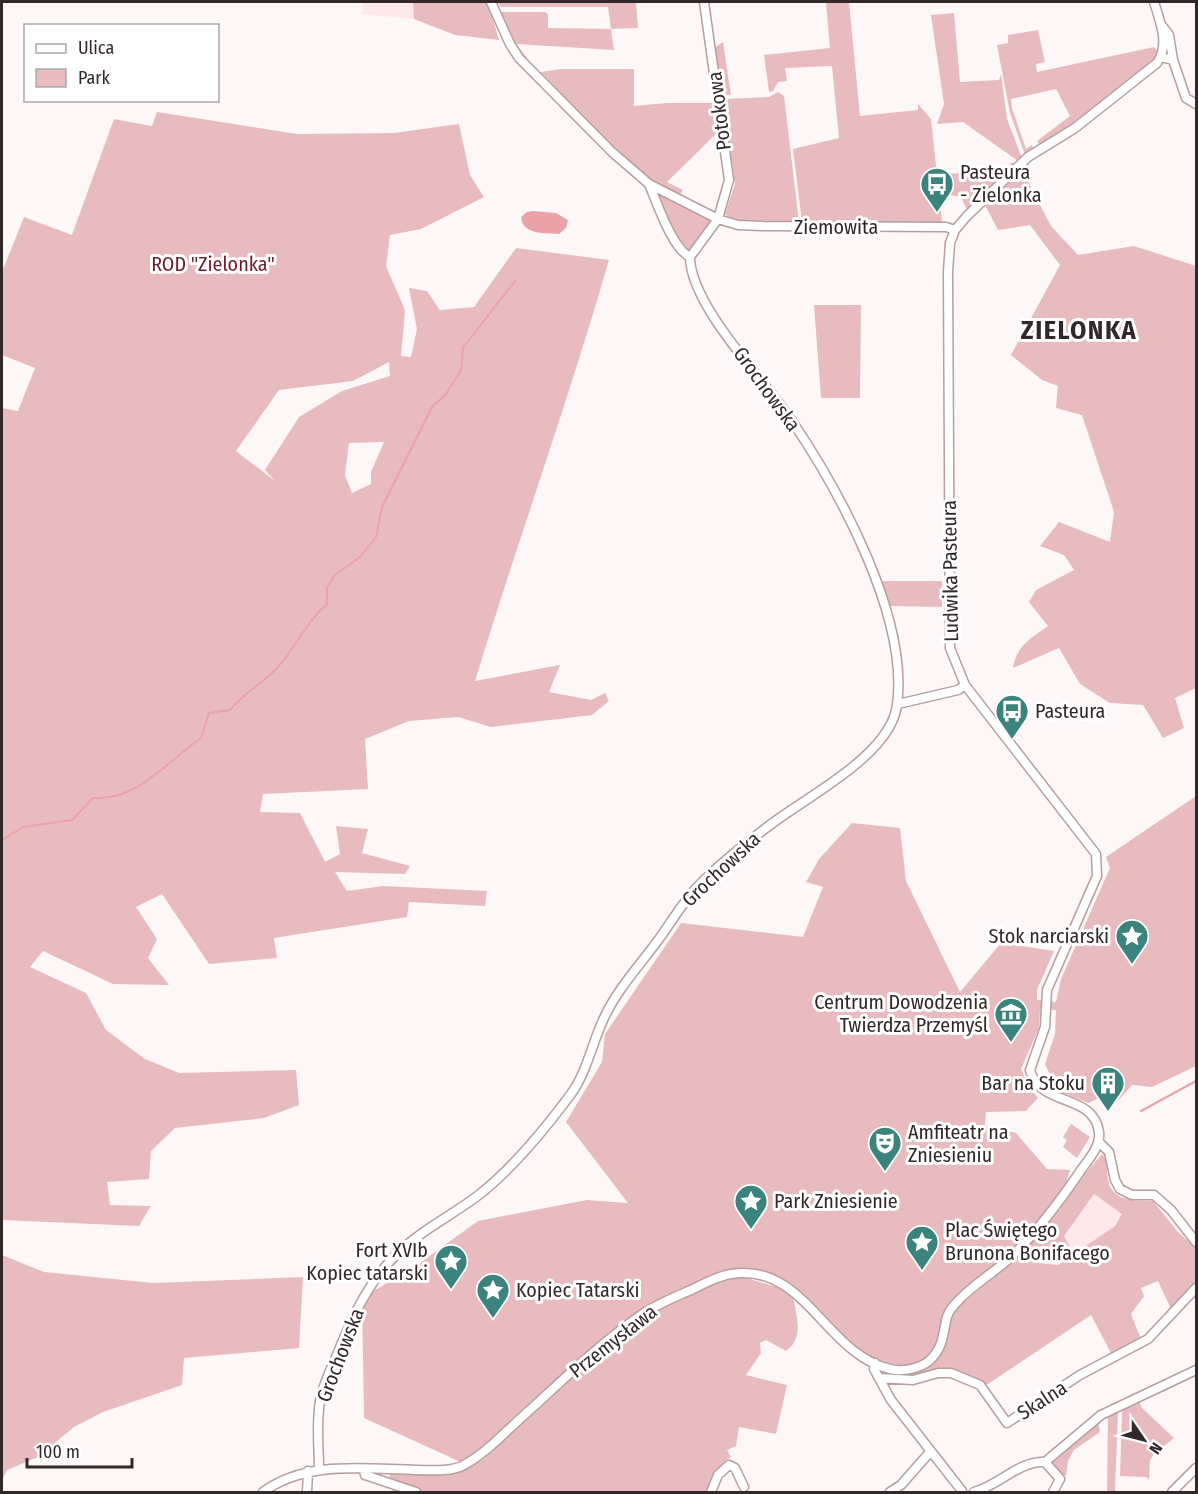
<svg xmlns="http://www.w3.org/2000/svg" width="1198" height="1494" font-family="'Fira Sans Condensed',sans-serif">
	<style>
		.built { fill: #fee8e9 }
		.green { fill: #e8bbbe; fill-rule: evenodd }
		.water { fill: #e9a3a9 }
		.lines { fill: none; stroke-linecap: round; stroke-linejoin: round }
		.stream { stroke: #e9a3a9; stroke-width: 2 }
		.street-casing { stroke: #b79e9f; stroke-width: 11 }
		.street { stroke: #fff; stroke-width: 8 }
		.labels { text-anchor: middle; stroke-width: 6; stroke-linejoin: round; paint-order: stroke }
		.street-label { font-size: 20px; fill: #322829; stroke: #fff }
		.poi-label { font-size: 20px; fill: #322829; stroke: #fff; text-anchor: start }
		.park-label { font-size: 20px; fill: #6c1c2c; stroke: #fff }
		.district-label { font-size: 26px; font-weight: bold; letter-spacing: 1.5px; fill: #322829; stroke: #fff }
	</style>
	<rect width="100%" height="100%" fill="#fdf7f7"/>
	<path class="built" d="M364,2H413L414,19L362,14Z
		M1094,1194L1122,1214L1115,1226L1075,1255L1063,1236Z"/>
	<path class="green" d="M413,2H485L490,9L499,40L455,35L414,19Z
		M497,2H636L638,28L611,29L614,50L516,44L527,58L525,60L512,43L500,12H545L548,14V28L611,29L608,7H501Z
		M826,2H849L860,116L918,110V104L931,119L942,222H802L793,149L839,138L832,66L785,68L787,81L778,82L773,91L769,92L764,55L830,48Z
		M954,13L960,82L999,80L1001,74L1007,119L1022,158L1018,161L963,122L937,124L944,104L931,15Z
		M1038,30L1045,62L1036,64L1037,72L1154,47L1158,52C1145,78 1067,134 1039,144L1037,141L1070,116L1056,89L1011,99L1012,108L1026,149L1032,145L1033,149L1025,155L1010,113L997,45L1008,43V35Z
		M723,42L731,95L720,94L714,48Z
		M561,69H634V106L666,103H713L719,131L667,182L683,190L679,196L648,180L613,148L541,72Z
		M778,92L784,96L799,222L734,220L725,214L735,184L723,102L726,99L769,97Z
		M157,112L297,134L394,133L459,124L470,175L484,197L421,229L390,235L386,266L405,310L401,356L411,357L417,329L409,288L427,291L440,310L474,307L516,248L609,260C568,402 518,540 475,681L560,665L549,692L591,700L605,693L609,701L592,715L491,727L458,717L409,721L365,739L368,789L263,794L260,812L300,813L325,862L340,854L336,826L368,829L362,853L410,866L405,874L335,872L347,891L383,886L487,891L485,906L409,902L407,917L274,938L277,958L209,964L162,894L136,907L157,939L148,958L169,985L113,984L43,951L30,967L86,993L106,1030L145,1059L179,1073L296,1070L299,1105L264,1118L175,1128L151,1151L149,1179L107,1182L110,1205L151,1206L139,1226L2,1220V408L18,411L35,368L2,355V272L24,217L72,235L114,119L152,126ZM389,362L390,376L342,391L299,417L265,470L275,481L236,451L279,390L353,381ZM384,442L371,472V484L352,493L345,475L349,443Z
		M1012,162L1014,165L967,210L961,197L950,195L944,199L941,174L988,172L995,179Z
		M1022,170L1051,226L1078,255L1134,246L1196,266V688L1175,698L1184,728L1163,738L1143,705L1110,703L1080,684L1059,648L1013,668C1016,646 1031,638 1048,626L1029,602L1036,590L1074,570L1064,555L1040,546L1059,522L1110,542L1114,512L1082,415L1056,408L1058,386L1042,380L1011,355L1060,265L1030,225L998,230L985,205Z
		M655,189L714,220L687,252L665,218Z
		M814,305H861L860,398H821Z
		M878,581H942V607L888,606Z
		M1196,796V1066L1152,1087L1132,1085L1115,1104L1102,1096L1089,1103L1054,1090L1050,1083L1053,1081L1045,1064L1055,1034L1056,1010L1040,1009L1039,1028L1021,1069L1028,1085L1038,1098L1026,1111L986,1112L985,1125L1016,1133L1047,1169L1070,1170L1061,1199L1043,1223L949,1311L946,1333L929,1360L902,1370L856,1354L780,1282L734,1273L640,1316L465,1464L364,1418L362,1298L417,1265L478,1221L587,1200L628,1203L566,1122L602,1062L605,1034L681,923L803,937L823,887L806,882L819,859L852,823L900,828L906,881L960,992L1001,943L1054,951L1037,990V1000L1056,1002L1061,979L1110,868L1106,857Z
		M1071,1124L1090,1137L1077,1158L1063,1147L1067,1140L1063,1137Z
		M1102,1154C1107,1159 1107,1165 1107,1172C1108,1201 1130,1201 1153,1201L1178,1232L1196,1248V1284L1172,1311L1158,1281L1141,1288L1144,1296L1131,1314L1141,1339L1112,1355L1091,1315L985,1386L950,1370L920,1377L880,1373L879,1369L905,1373L942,1350L952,1317L958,1308L1021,1252L1038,1263L1058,1265L1115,1226L1122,1214L1094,1194L1064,1236L1071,1249L1059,1257L1045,1259L1025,1248L1058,1209L1060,1210L1064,1199Z
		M2,1255L44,1272L153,1283L303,1277L299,1348L184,1358L182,1385L103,1412L74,1427L38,1457L7,1470L2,1480Z
		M736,1275L777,1287L793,1296C796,1315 805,1338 786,1351L766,1340L760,1343L761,1353L746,1375L787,1385L776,1434L739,1427L736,1446L727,1450L731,1457L724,1462L708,1492H393L389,1479L391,1472L467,1468L484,1459C535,1412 584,1360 641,1319C667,1302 707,1285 736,1275Z
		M1139,1401L1142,1408L1174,1438L1157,1452L1156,1451L1150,1460L1149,1480L1146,1477L1120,1476L1122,1413L1123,1408Z
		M1118,1411L1115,1492H1107L1108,1413Z
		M1098,1421L1100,1432L1074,1450L1068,1461L1066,1476L1058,1471L1050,1462Z"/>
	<path class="water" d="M533,211L556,213L568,220L566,228L559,234C545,233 522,235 521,217L527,212Z"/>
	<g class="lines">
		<path class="stream" d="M2,840L23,827L72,820L93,798C138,801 167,761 201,738L209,713L230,710C245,691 264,683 278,667C296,647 306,622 327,604V588L334,576L361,556L376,537L382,507L432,407L446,394L461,370L463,348L515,281
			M1141,1111L1196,1081"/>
		<defs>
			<path id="street" d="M491,2L510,44L519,58L612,152L649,184L718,219L738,225L762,226L946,227L955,230
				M704,2L729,180L718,219
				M1163,27L1169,35L1173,60
				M1161,57L1173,60L1186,98L1196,104
				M649,184C657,203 672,248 690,257
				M898,704L958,690L965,685
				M1099,1142L1109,1152L1115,1180L1120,1189L1132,1195H1154L1171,1210L1196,1242
				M875,1363L874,1369L891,1400L962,1491
				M879,1378L913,1380L938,1373H951L980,1385L1007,1423L1080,1375L1148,1339L1196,1288
				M1045,1462L1060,1479L1053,1492
				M319,1469C319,1447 316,1424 320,1401C323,1382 334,1364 341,1345C355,1312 369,1282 395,1256C419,1231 453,1215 480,1194C514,1167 545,1129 571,1094C587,1072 592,1043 604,1018C618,988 640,965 659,939C674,918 686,897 705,879C726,859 751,839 774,822C810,795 891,754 897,705C909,618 840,492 792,421C765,381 690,305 690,257L718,219
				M364,1470L365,1475L416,1492
				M263,1492C307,1460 364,1469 416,1470C430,1470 449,1472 462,1466C484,1455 503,1434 521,1418C560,1383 598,1345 641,1315C657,1304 675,1297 693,1289C705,1283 718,1276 731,1274C805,1262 825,1354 890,1369C902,1372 919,1369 929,1361C949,1343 941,1321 951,1309C967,1289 990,1275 1009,1259C1036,1233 1058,1204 1079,1173C1087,1161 1101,1147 1099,1132C1093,1092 1040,1108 1030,1070L1045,1027L1047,990L1097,876L1096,854L965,685L950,648L948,272L950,243L955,230L967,216L1028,157L1075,128L1157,63C1170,45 1160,21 1154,2
				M307,1492L308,1471
				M711,1492L718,1475L729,1465L735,1468L744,1487
				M890,1492L901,1485L930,1452
				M974,1492C998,1486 1020,1460 1045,1462L1101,1415L1196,1370
				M1172,1492L1196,1468"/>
		</defs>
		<use href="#street" class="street-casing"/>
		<use href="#street" class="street"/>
	</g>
	<defs>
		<symbol id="bus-pin" viewBox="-11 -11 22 30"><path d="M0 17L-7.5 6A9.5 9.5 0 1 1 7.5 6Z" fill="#3b837d" stroke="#fff"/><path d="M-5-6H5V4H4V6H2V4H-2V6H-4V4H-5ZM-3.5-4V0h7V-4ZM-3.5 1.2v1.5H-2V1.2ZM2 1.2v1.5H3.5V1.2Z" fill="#fff"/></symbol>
		<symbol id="sight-pin" viewBox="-11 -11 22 30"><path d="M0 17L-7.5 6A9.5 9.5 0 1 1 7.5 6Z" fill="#3b837d" stroke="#fff"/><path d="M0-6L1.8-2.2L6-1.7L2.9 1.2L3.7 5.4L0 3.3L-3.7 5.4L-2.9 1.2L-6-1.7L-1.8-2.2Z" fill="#fff"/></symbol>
		<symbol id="museum-pin" viewBox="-11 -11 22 30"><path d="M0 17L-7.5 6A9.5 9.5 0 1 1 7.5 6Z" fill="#3b837d" stroke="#fff"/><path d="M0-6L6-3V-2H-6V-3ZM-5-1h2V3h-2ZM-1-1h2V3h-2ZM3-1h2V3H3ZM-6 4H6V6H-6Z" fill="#fff"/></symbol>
		<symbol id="building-pin" viewBox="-11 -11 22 30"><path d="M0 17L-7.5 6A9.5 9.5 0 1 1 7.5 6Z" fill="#3b837d" stroke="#fff"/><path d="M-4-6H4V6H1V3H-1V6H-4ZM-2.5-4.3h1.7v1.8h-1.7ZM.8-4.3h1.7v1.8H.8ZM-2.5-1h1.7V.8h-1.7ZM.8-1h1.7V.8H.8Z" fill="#fff"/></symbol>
		<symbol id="theatre-pin" viewBox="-11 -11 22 30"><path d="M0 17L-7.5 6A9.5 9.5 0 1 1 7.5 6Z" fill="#3b837d" stroke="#fff"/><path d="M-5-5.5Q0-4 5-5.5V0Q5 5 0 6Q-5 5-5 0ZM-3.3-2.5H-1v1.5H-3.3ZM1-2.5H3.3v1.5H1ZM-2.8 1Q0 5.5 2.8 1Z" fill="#fff"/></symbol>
	</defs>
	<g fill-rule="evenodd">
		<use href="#bus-pin" x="918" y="165" width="38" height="52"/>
		<use href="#bus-pin" x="993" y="692" width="38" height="52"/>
		<use href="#sight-pin" x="1113" y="917" width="38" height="52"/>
		<use href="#museum-pin" x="992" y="995" width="38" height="52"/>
		<use href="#building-pin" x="1089" y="1064" width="38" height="52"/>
		<use href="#theatre-pin" x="866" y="1124" width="38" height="52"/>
		<use href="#sight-pin" x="732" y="1182" width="38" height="52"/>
		<use href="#sight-pin" x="903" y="1223" width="38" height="52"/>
		<use href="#sight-pin" x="432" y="1242" width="38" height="52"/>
		<use href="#sight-pin" x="474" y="1271" width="38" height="52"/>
	</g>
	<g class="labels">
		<g class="street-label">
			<text transform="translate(719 111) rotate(-97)" y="7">Potokowa</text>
			<text x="836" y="234">Ziemowita</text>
			<text transform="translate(767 389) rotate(54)" y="7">Grochowska</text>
			<text transform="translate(950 571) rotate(-91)" y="7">Ludwika Pasteura</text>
			<text transform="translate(721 869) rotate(-43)" y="7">Grochowska</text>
			<text transform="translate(613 1341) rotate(-38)" y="7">Przemysława</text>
			<text transform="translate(340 1355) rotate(-69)" y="7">Grochowska</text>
			<text transform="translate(1042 1400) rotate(-33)" y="7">Skalna</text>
		</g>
		<g class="poi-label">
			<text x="960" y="179">Pasteura<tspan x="960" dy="23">- Zielonka</tspan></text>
			<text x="1035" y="718">Pasteura</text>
			<text x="1109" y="943" text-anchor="end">Stok narciarski</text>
			<text x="988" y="1009" text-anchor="end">Centrum Dowodzenia<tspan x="988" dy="23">Twierdza Przemyśl</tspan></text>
			<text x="1085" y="1090" text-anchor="end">Bar na Stoku</text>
			<text x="908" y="1139">Amfiteatr na<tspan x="908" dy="23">Zniesieniu</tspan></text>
			<text x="774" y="1208">Park Zniesienie</text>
			<text x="945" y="1237">Plac Świętego<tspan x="945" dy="23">Brunona Bonifacego</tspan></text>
			<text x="428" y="1257" text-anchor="end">Fort XVIb<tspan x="428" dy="23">Kopiec tatarski</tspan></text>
			<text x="516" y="1297">Kopiec Tatarski</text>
		</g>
		<g class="park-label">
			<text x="213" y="271">ROD "Zielonka"</text>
		</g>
		<g class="district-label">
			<text x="1079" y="339">ZIELONKA</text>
		</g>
	</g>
	<rect width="1198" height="1494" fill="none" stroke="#322829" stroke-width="6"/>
	<rect x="24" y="24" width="195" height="78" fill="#ffffff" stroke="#ada9a9" stroke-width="1.5"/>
	<rect x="36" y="44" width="30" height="9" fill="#ffffff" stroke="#ada9a9" stroke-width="1.5"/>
	<text x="78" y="54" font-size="18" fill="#322829">Ulica</text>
	<rect x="36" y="69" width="30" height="18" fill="#e8bbbe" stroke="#ada9a9" stroke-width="1.5"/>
	<text x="78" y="84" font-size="18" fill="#322829">Park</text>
	<g transform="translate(1144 1440) rotate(125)" stroke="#ffffff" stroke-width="4.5" paint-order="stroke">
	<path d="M0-4.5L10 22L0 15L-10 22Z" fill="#322829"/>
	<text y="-9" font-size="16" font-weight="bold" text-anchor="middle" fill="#322829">N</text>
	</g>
	<path d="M27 1458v9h105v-9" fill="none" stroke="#322829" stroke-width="3"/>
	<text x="36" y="1458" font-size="18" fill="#322829" stroke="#ffffff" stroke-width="4.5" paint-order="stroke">100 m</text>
</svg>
